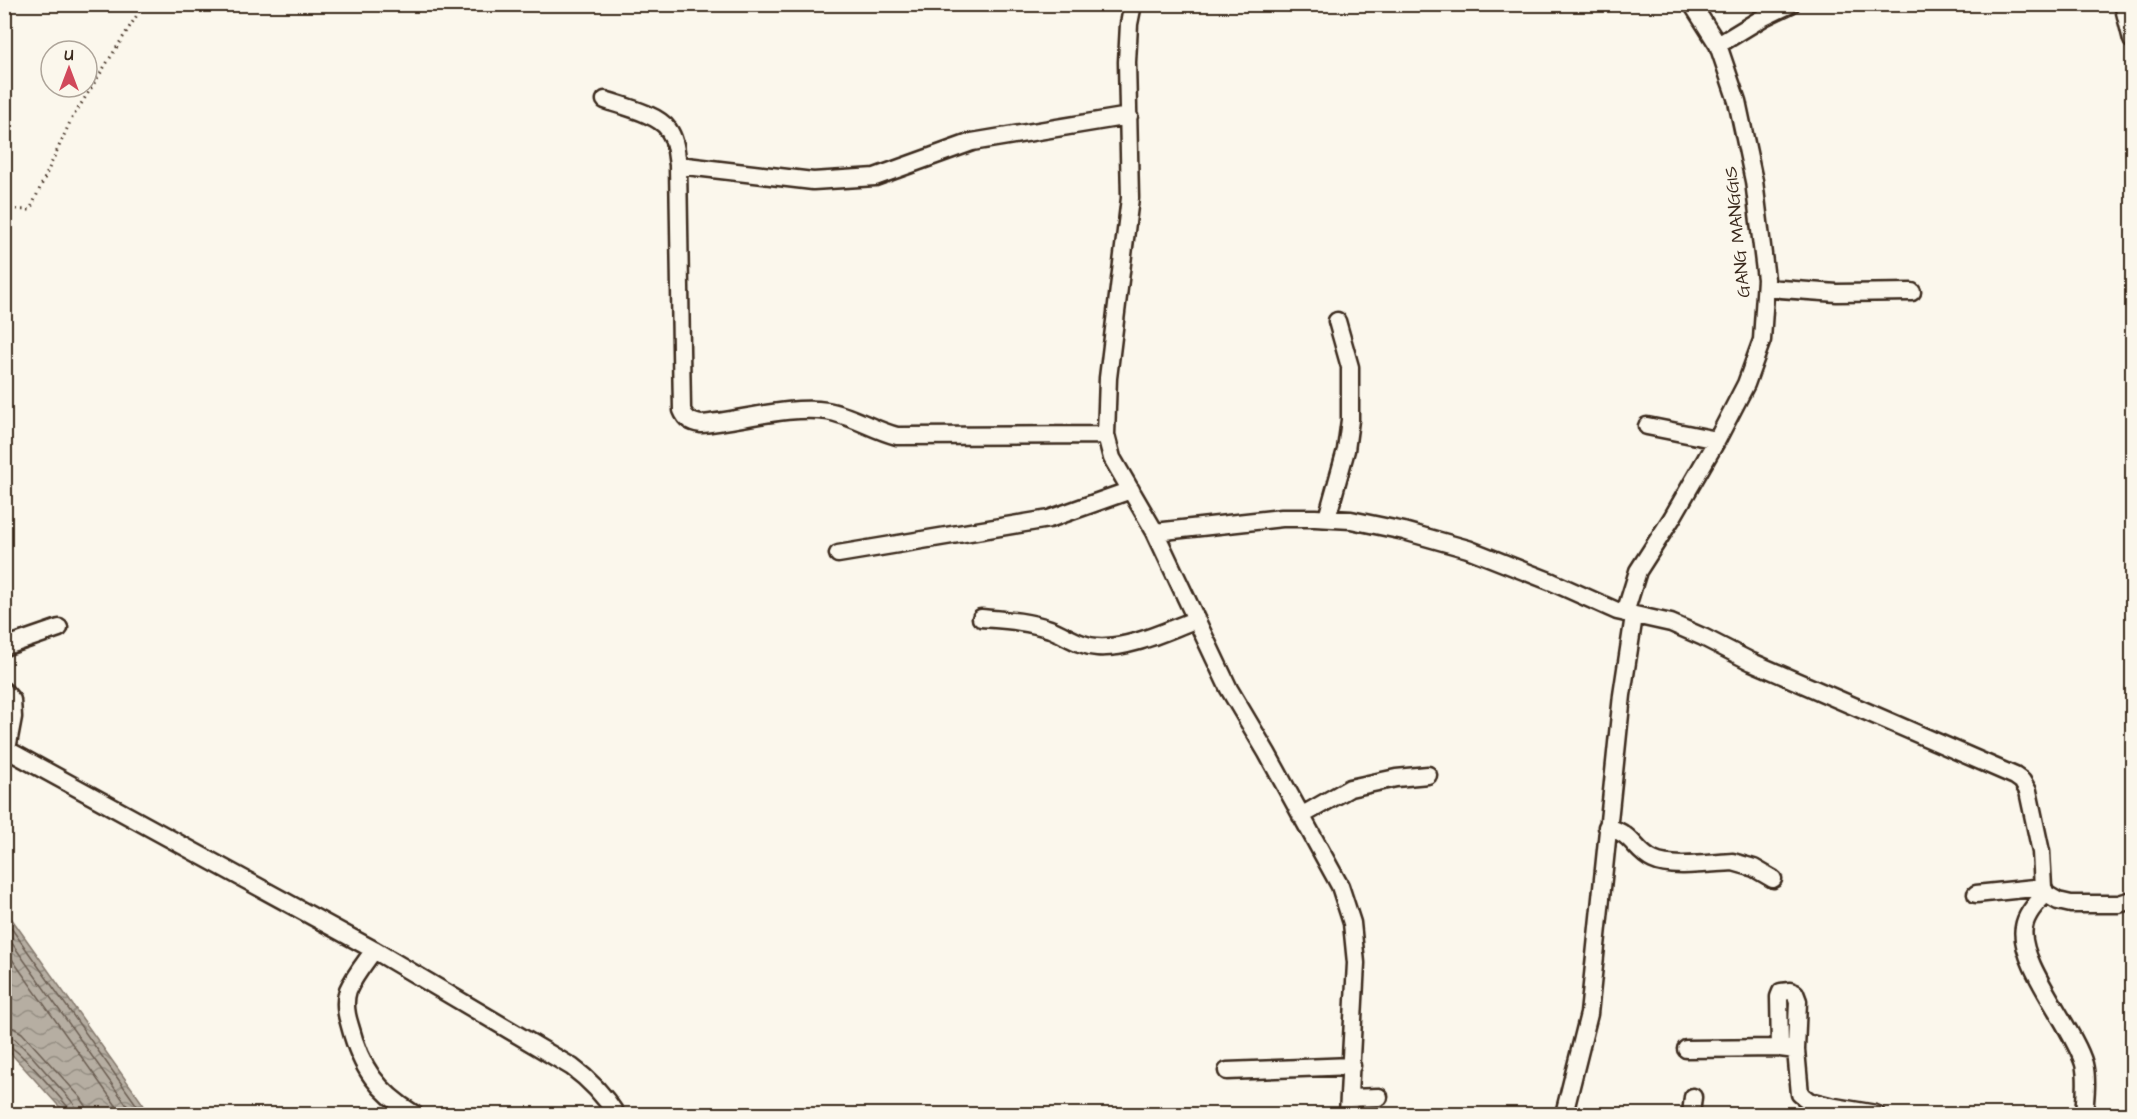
<svg xmlns="http://www.w3.org/2000/svg" width="2137" height="1119" font-family="'Architects Daughter',sans-serif">
	<style>
		.water { fill: url(#water-waves); stroke: #85796d; stroke-width: 1.5 }
		.lines { fill: none; stroke-linecap: round; stroke-linejoin: round }
		.shore { stroke: #6c5f53; stroke-width: 1.5 }
		.minor-casing { stroke: #3b2a1e; stroke-width: 21 }
		.path { stroke: #3b2a1e; stroke-width: 3; stroke-dasharray: 1.5 4.5; stroke-linecap: butt }
		.minor { stroke: #fbf7ec; stroke-width: 16 }
		.labels { text-anchor: middle; stroke-width: 4.5; stroke-linejoin: round; paint-order: stroke }
		.street-label { font-size: 18px; fill: #3b2a1e; stroke: #fbf7ec }
	</style>
	<defs>
		<pattern id="water-waves" width="16" height="10" patternUnits="userSpaceOnUse" patternTransform="scale(1.5)"><rect width="16" height="10" fill="#b6aea2"/><path d="M0 5q4-4 8 0t8 0" fill="none" stroke="#958e83"/></pattern>
	</defs>
	<rect width="100%" height="100%" fill="#fbf7ec"/>
	<filter id="ink" filterUnits="userSpaceOnUse"><feTurbulence type="fractalNoise" baseFrequency=".0167" numOctaves="2"/><feDisplacementMap in="SourceGraphic" scale="12" xChannelSelector="R" yChannelSelector="G"/><feConvolveMatrix kernelMatrix="1 2 1 2 8 2 1 2 1" color-interpolation-filters="sRGB"/></filter>
	<g filter="url(#ink)">
		<path class="water" d="M4,908L150,1114H66L5,1047Z"/>
		<g class="lines">
			<path class="shore" d="M4,918L143,1114
				M4,932L133,1114
				M4,948L122,1114
				M4,1027L14,1028L22,1033L81,1098L86,1106L87,1114
				M4,1036L15,1039L29,1053L74,1104L78,1114
				M4,1044C17,1045 58,1096 69,1108L70,1114"/>
			<defs>
				<path id="minor" d="M1133,4L1129,24L1127,62L1130,198L1108,378L1106,435L1112,458L1155,532L1229,689L1267,753L1340,886L1352,923L1356,963L1348,1114
					M2123,4L2132,40
					M1718,45L1764,17L1791,4
					M605,100C622,106 658,114 668,129C676,140 676,153 678,165L682,410C686,420 691,422 701,424C740,421 789,405 827,411C851,415 873,430 897,436L1106,435
					M678,165L813,181L875,177L972,142L1129,116
					M1766,288L1837,293L1912,292
					M1647,426L1717,440
					M1327,518L1346,450L1350,420V367L1337,321
					M1155,532L1282,518H1315L1351,520L1404,531L1468,549L1552,582L1617,611L1671,623L1703,637L1752,662L2015,776L2022,781L2028,791L2041,852L2043,887L2046,894L2058,901L2071,904H2119L2132,900
					M838,554L1049,519L1131,490
					M1625,613L1638,571L1672,518L1717,440L1746,384L1762,340L1766,279L1754,181L1737,101L1718,45L1692,4
					M981,618C1005,620 1027,621 1050,629C1066,635 1079,646 1097,647C1130,649 1165,631 1195,620
					M4,647L59,628
					M4,691L12,700L13,717L7,749
					M4,748L374,950L572,1067C591,1081 604,1095 616,1114
					M1301,816L1350,788L1396,778L1428,775
					M1607,827C1634,834 1634,851 1653,860C1671,869 1711,863 1733,862L1754,868L1773,879
					M1976,894L2043,887
					M2046,894C2036,903 2026,914 2024,927C2017,962 2074,1028 2084,1064C2088,1080 2085,1099 2084,1114
					M374,950C365,963 354,976 348,990C344,1002 346,1014 350,1026C361,1068 377,1091 414,1114
					M1686,1049L1780,1048
					M1796,1050L1780,1048L1779,997L1781,992L1790,991L1795,993L1798,1001L1796,1050L1800,1094L1809,1101L1829,1106
					M1227,1071L1352,1066
					M1349,1098L1379,1097
					M1564,1114L1589,1014L1622,695L1634,616
					M1691,1114L1693,1097
					M1827,1114L1829,1106L1876,1114"/>
			</defs>
			<use href="#minor" class="minor-casing"/>
			<path class="path" d="M4,209L30,210L71,120L144,4"/>
			<use href="#minor" class="minor"/>
		</g>
	</g>
	<g class="labels">
		<g class="street-label">
			<text transform="translate(1737 232) rotate(-96)" y="6">GANG MANGGIS</text>
		</g>
	</g>
	<rect width="2137" height="1119" fill="none" stroke="#fbf7ec" stroke-width="24"/>
	<rect x="12" y="12" width="2113" height="1095" fill="none" stroke="#3b2a1e" stroke-width="2" filter="url(#ink)"/>
	<g transform="translate(69 69)"><circle r="28" fill="#fbf7ec" stroke="#aea59a" stroke-width="1.5"/>
	<path d="M0-4.5L10 22L0 15L-10 22Z" fill="#d1495b"/>
	<text y="-9" font-size="16" font-weight="bold" text-anchor="middle" fill="#3b2a1e">U</text>
	</g>
</svg>
